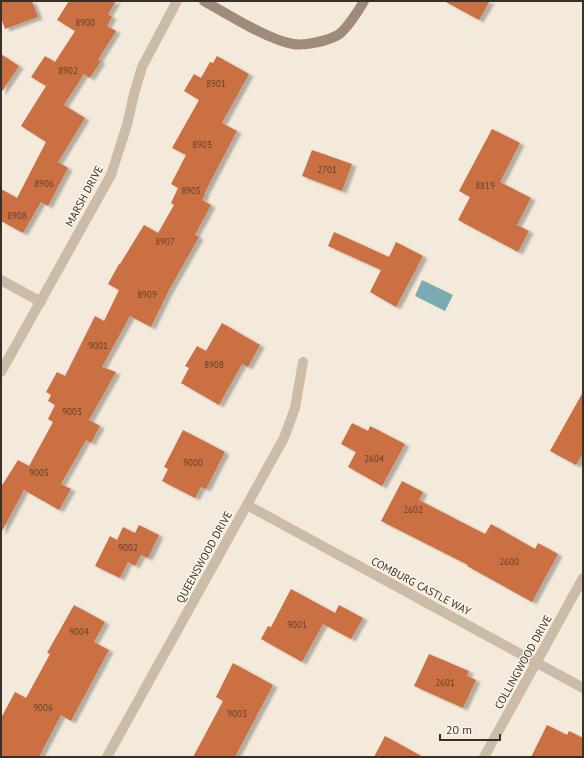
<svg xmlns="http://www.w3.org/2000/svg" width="584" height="758" font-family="'PT Sans',sans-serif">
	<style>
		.water { fill: #7aabb2 }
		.building { fill: #cb6f43; filter: url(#shadow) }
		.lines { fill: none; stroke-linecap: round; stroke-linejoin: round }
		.street { stroke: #ccbba7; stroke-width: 10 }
		.secondary { stroke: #a08a79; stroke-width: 10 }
		.labels { text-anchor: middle; stroke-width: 3; stroke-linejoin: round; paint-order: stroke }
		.number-label { font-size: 9px; fill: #5d3f2f }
		.street-label { font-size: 11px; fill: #382f28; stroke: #faf4e9 }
	</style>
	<defs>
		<filter id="shadow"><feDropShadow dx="4.5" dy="2.5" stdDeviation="1" flood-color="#0004"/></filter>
	</defs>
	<rect width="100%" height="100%" fill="#f3eadc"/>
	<path class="water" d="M422,280L453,295L445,311L415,296Z"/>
	<path class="building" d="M1,1H32L38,17L5,29L1,18Z
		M69,1H116L108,14L112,17L107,26L116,31L98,60L101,61L90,78L84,74L64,105L85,118L58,162L68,168L48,206L41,202L23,233L1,221V189L17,198L46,142L21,126L46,86L31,77L45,56L55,62L75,31L57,20Z
		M444,1H490L479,20Z
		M1,54L19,66L1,93Z
		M217,56L249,74L222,123L237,131L204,194L205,195L202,200L211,205L195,235L199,237L169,290L151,327L130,316L102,367L116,372L89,420L100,426L91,443L86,440L61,484L71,489L59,510L24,490L1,533V487L18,460L29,466L53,422L48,419L55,405L48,401L51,395L46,392L57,372L65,376L95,316L104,321L119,290L108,284L119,264H120L144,225L158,233L174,205L171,203L178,188L171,184L186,155L172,148L199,100L184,91L194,74L201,78L210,62L213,63Z
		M492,129L520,143L500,182L531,198L517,225L529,231L518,252L458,220L470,197L459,191Z
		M312,150L352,164L342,191L302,176Z
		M334,232L389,257L396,242L423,256L396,307L370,292L381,270L328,246Z
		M222,323L260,345L248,367L242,364L219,405L181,383L189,368L185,366L197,346L206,351Z
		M583,392V453L576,465L550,451Z
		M352,423L368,431L370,426L405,444L382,486L348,467L356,452L341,444Z
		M183,430L225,452L206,489L201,487L195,498L162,481L168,469L164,467Z
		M402,481L423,492L419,500L485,534L491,524L535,549L538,543L558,554L532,602L467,566L468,565L381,521Z
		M139,525L159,535L148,558L141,555L135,566L128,562L120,578L95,566L110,536L117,540L123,527L135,533Z
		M291,589L335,613L339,605L363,618L351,639L323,624L302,662L261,639L268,626L271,627Z
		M74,605L105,622L94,642L109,650L71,721L61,715L39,757H1V718L15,692L26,698L50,654L47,653Z
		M429,654L469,671L467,676L476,680L463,708L414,686Z
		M233,663L273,685L235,757H193L223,701L216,697Z
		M547,725L567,735L569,731L583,738V757H531Z
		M385,736L423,757H374Z"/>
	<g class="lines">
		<path class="street" d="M1,280L41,302
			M1,372L111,175L127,125L134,94L142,67L177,1
			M247,505L583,688
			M107,757L284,438L295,408L303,362
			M484,757L583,578"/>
		<path class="secondary" d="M204,1C226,13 268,40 293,44C305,46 327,41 338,35C346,30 359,10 364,1"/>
	</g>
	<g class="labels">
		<g class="number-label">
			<text x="85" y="26">8900</text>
			<text x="68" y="74">8902</text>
			<text x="216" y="87">8901</text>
			<text x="202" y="148">8903</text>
			<text x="327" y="173">2701</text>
			<text x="44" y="187">8906</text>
			<text x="485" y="189">8819</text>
			<text x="191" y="194">8905</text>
			<text x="17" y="219">8908</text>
			<text x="165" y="245">8907</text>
			<text x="147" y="298">8909</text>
			<text x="98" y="349">9001</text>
			<text x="214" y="368">8908</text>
			<text x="72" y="415">9003</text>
			<text x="374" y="462">2604</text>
			<text x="193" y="466">9000</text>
			<text x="39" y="476">9005</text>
			<text x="413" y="513">2602</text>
			<text x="128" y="551">9002</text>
			<text x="509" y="565">2600</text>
			<text x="297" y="628">9001</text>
			<text x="79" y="635">9004</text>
			<text x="445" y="686">2601</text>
			<text x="43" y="711">9006</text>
			<text x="237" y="717">9003</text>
		</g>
		<g class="street-label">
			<text transform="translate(84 196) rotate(-62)" y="4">MARSH DRIVE</text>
			<text transform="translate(204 557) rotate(-61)" y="4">QUEENSWOOD DRIVE</text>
			<text transform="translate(421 586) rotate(28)" y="4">COMBURG CASTLE WAY</text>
			<text transform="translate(523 662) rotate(-61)" y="4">COLLINGWOOD DRIVE</text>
		</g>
	</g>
	<rect width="584" height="758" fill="none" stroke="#382f28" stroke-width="4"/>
	<path d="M440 734v6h60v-6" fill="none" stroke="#382f28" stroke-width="2"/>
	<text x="446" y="734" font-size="12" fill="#382f28" stroke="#faf4e9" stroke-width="3" paint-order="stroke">20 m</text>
</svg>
